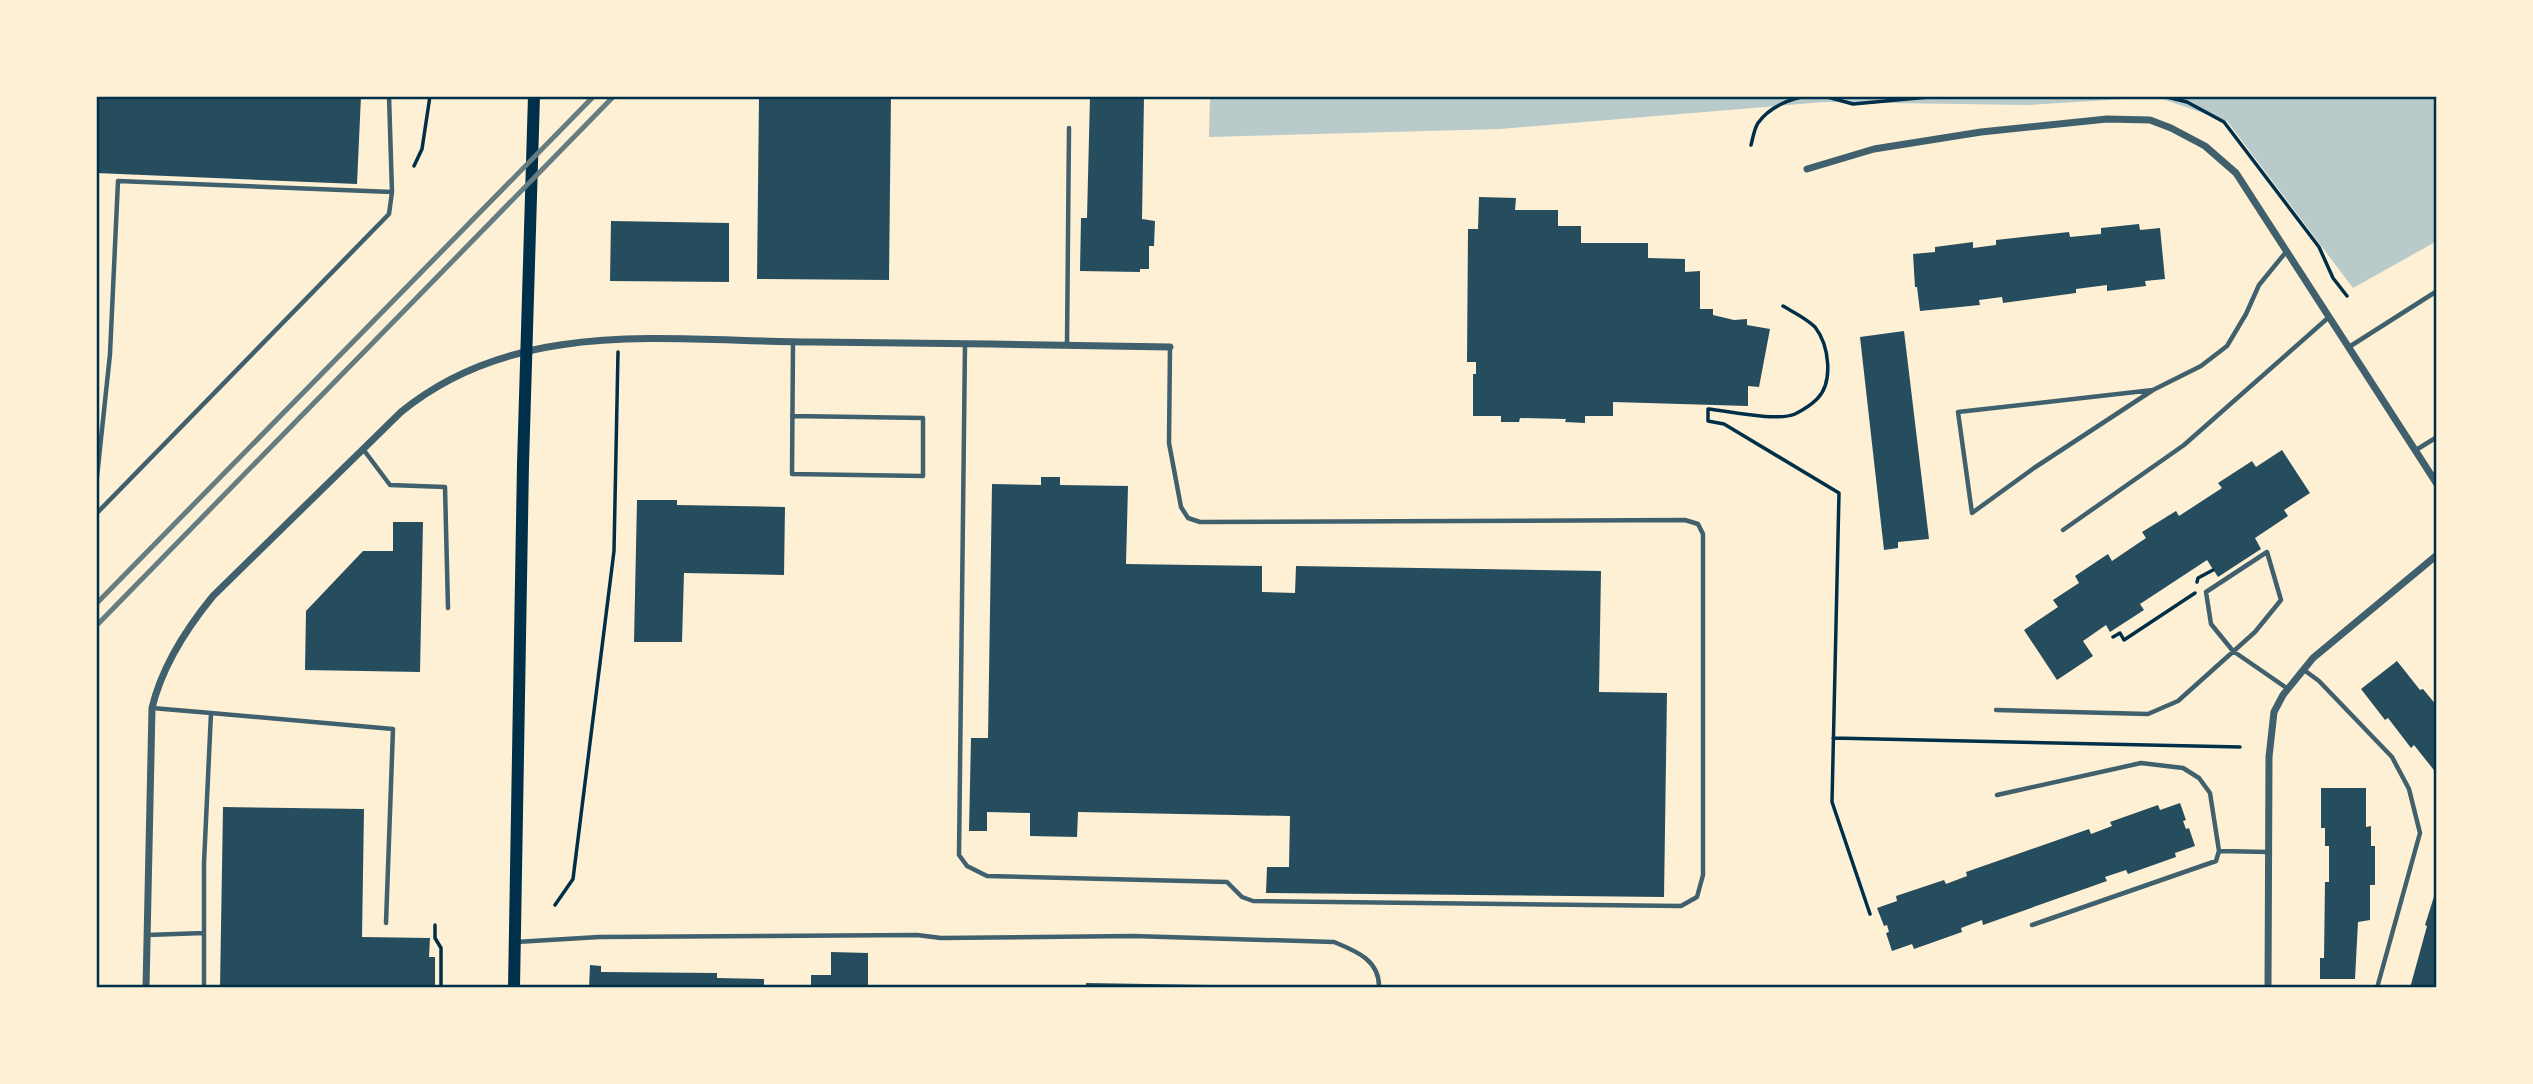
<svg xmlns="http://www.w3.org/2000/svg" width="2533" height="1084" font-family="'Exo 2',sans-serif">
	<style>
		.green { fill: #b9caca }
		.building { fill: #264d5e }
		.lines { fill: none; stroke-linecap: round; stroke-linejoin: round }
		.path { stroke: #003049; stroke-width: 3.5 }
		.service { stroke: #3f606c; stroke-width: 4.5 }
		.minor { stroke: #3f606c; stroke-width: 7 }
		.secondary { stroke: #003049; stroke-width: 12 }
		.rail { stroke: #657d81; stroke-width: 5 }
		.neatline { fill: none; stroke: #003049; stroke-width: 2.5 }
	</style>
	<rect width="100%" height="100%" fill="#fdf0d5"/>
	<path class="green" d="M1210,96H2437V241L2353,288L2227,121L2156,97L2028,105L1824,102L1500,129L1209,137Z"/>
	<path class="building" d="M96,96H361L357,184L96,173Z
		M759,96H891L889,280L757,279Z
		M1090,96H1144L1142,219L1155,221L1154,246H1149V269H1140V272L1080,271L1081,218H1087Z
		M1479,197L1516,198L1515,210H1558V226H1581V243H1648V258L1685,259V272L1700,271V309H1713V315L1734,320L1747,319V325L1770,329L1759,387L1748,386V406L1613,402V416H1585V423L1565,422L1566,419L1520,418L1519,422H1501V416H1473V374H1476V362H1467L1468,229H1478Z
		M611,221L729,223V282L610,281Z
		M2139,224L2140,230L2160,228L2165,279L2145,281L2146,286L2107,291V285L2076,289V293L2003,303L2002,297L1979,300L1980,305L1920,311L1917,287H1915L1913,254L1935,252V247L1973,242V248L1996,245V240L2069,232L2070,237L2101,234V228Z
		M1904,331L1929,539L1898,542V548L1884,550L1860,337Z
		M2282,450L2310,493L2284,510L2288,516L2255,538L2261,549L2218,577L2207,560L2140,604L2144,610L2110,632L2106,625L2083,641L2093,656L2057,680L2024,630L2058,607L2053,600L2079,583L2075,576L2108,554L2112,561L2146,538L2142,532L2176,511L2179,516L2222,488L2218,483L2252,461L2256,467Z
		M1041,477H1060V485L1128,486L1126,564L1262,566V592L1295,593L1296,566L1601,571L1599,692L1667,693L1664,897L1266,893L1267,867H1289L1290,816L1078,812L1077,837L1030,836V813L987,812V831H969L971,738H988L992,484L1041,485Z
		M637,500H677V505L785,507L784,575L684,573L682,642H634Z
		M393,522H423L420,672L305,670L306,611L363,551H393Z
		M2397,661L2420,690L2423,689L2437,706V774L2414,745L2411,748L2388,718L2385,720L2361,689Z
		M2321,788H2366V827L2371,826V846H2375V885H2370V920L2358,922L2355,979H2320V958H2324L2325,882H2329V846H2325V828H2321Z
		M2180,803L2186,820L2183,821L2186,829L2189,828L2195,846L2175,853L2176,857L2128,874L2126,870L2105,877L2107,881L1983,925L1982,920L1961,928L1962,932L1914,949L1912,944L1892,951L1886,933L1889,932L1887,925L1884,926L1877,908L1897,901L1896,896L1944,880L1946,884L1967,876L1966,872L2089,829L2091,834L2112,826L2110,822L2158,805L2160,810Z
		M223,807L364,809L362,937L430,938L429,957H435V988H220Z
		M2437,887V988H2410L2427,926L2425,925Z
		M831,952L868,953V988H811V975H831Z
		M590,965L601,966V972L717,973V978L764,979V988H589Z
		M1086,983L1211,985V988H1086Z"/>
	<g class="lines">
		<path class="path" d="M1824,96L1853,104L1940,96
			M2163,96L2187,102L2224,122L2319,247L2333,278L2347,296
			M1751,145C1753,138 1754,129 1758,123C1769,107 1791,98 1809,96
			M414,166L422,149L430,96
			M1783,306C1793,312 1806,318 1815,327C1829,345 1834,382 1817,399C1812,404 1801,411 1795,414C1777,422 1729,411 1708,409V421L1724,424L1839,493L1832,802L1870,914
			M2197,582L2198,578L2213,570
			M2113,637L2120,633L2124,640L2195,593
			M1833,738L2240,747
			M555,905L573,879L614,551L618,352
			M435,925V938L441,948V988"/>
		<path class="service" d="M965,344L959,855L967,866L987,876L1227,882L1242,897L1253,901L1681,906L1697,897L1703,875V534L1698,524L1685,520L1200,522L1188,518L1181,507L1169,443L1170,347
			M1067,345L1069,128
			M2349,347L2437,291
			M2153,390L1958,412L1972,513L2034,468L2153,390L2201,366L2227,346L2246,314L2259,285L2286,252
			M792,416L923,418V476L792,474L793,342
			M363,449L390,485L445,487L448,608
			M2416,450L2437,437
			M96,486L110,354L118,181L392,192
			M96,514L389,214L392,192L389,96
			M2063,530L2184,445L2329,317
			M2304,670L2319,681L2392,757L2409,789L2420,833L2377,988
			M152,708L211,713L204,863V988
			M1996,710L2148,714L2178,701L2255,632L2281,600L2267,552L2206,592L2211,624L2233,651L2288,689
			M211,713L393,729L386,923
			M1997,795L2141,763L2183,768L2199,778L2210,793L2219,851L2216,861L2032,925
			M2219,851L2268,852
			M147,935L204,933
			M516,942L599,937L917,935L941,938L1133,936L1334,942C1356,951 1380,960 1379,988"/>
		<path class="minor" d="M1807,169L1874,149L1981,132L2107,119L2150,120L2171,128L2205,146L2236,173L2437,484
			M146,988L152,708C162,666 186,629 213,596L401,412C519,315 674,342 814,342C933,343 1051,345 1170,347
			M2268,988L2269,757L2274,712L2283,695L2313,658L2437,555"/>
		<path class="secondary" d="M514,988L523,464L534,96"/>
		<path class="rail" d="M96,604L594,96
			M96,626L614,96"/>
	</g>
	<rect width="2533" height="1084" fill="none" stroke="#fdf0d5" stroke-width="196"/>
	<rect x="98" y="98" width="2337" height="888" class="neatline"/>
</svg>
